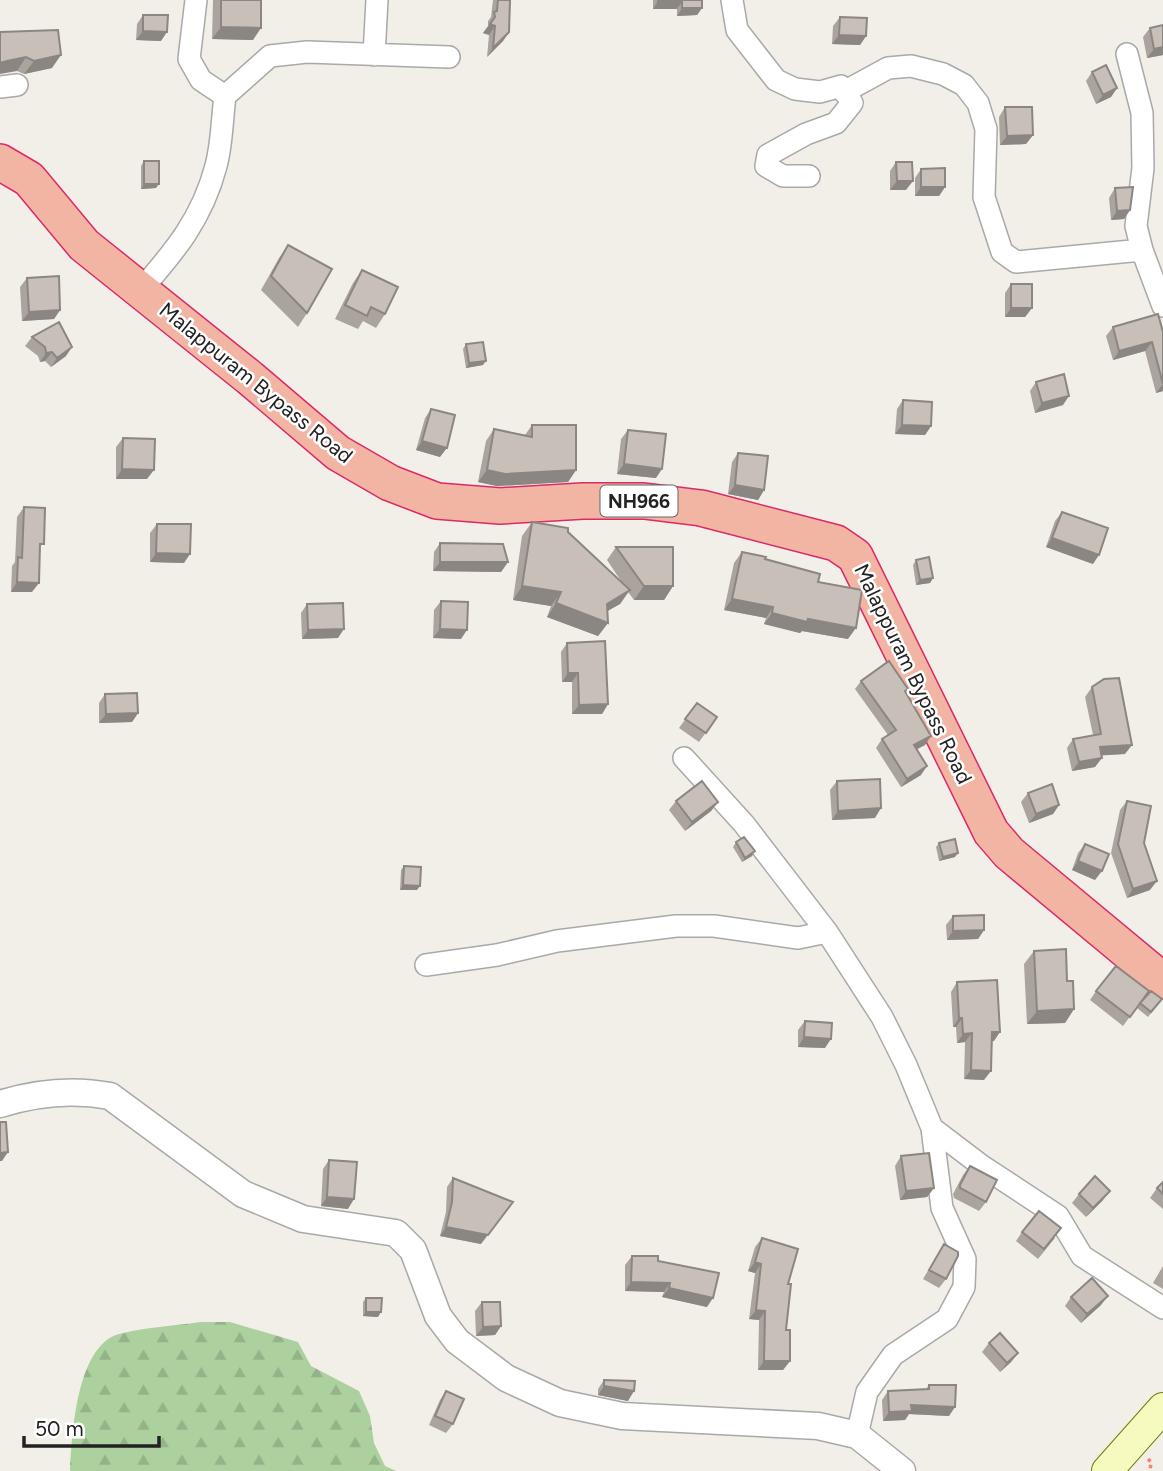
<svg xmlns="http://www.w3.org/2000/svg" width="1163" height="1471" font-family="Figtree,sans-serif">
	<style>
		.forest { fill: url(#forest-firs) }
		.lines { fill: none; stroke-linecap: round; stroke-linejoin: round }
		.minor-casing { stroke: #a9a9a9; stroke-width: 24 }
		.tertiary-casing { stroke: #a9a9a9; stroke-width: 29 }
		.secondary-casing { stroke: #707d05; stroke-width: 32 }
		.trunk-casing { stroke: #dc2a67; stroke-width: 38 }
		.path { stroke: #fa8072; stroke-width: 3.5; stroke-dasharray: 3.5 3.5; stroke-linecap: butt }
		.minor { stroke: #fff; stroke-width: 21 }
		.tertiary { stroke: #fff; stroke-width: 26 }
		.secondary { stroke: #f7fabf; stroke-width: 30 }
		.trunk { stroke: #f2b4a3; stroke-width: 35 }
		.wall { fill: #aba49e }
		.shaded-wall { fill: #8b8681 }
		.building { fill: #c7bfb8; stroke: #8b8681; stroke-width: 2 }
		.labels { text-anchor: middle; stroke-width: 5; stroke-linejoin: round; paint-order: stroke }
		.shield { fill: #fff; stroke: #646464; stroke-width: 2 }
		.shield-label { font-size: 19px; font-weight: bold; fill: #222 }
		.street-label { font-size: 21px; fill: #222; stroke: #fff }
	</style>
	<defs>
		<pattern id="forest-firs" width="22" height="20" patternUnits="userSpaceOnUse" patternTransform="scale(1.75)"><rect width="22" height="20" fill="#add19e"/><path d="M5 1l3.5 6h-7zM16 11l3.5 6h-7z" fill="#95b388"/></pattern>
	</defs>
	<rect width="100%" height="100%" fill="#f2efe9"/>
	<path class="forest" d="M200,1322H230L298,1342L311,1366L359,1391L370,1416L374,1443L385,1466L396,1471H70C72,1435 76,1346 119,1334C145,1327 174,1326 200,1322Z"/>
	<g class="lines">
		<defs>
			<path id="minor" d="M196,0L189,59L201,80L225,96L270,56L307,52L449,57
				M732,0L737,30L776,80L795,89L820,92L841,86L852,103L836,123L806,134L768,155L766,166L783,176H809
				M1127,54L1142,113L1143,168L1136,226L1142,250L1163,306
				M374,55L377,0
				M0,87L17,85
				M844,92L888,68L911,66L943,74L964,85L978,103L986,129L984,197L1002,252L1016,262L1142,250
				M140,291C175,251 202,219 216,166C222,144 222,119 225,96
				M684,758L744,824L827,932L882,1017L906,1065L932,1128L942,1208L965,1259L964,1287L947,1319L893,1355L867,1392L857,1435
				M426,965L497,955L557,941L676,926H714L798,938L827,932
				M932,1128L982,1166L1058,1216L1082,1256L1163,1308"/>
			<path id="tertiary" d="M0,1104C35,1093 73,1089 110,1096L243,1194L303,1219L396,1233L413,1250L438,1316L457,1341L506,1378L560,1403L622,1416L818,1426L857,1435L902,1471"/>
			<path id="secondary" d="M1107,1471L1163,1408"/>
			<path id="trunk" d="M0,162L29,179L84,245L250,378L338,453L390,483L437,501L500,506L583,501H644L701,508L836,543L855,556L991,832L1009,853L1163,981"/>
		</defs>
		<use href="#minor" class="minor-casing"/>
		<use href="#tertiary" class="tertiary-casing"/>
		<use href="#secondary" class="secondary-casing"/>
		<use href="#trunk" class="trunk-casing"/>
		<path class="path" d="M1148,1459L1151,1462L1150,1471"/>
		<use href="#minor" class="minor"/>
		<use href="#tertiary" class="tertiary"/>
		<use href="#secondary" class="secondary"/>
		<use href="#trunk" class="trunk"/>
	</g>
	<path class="wall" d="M209,0H261L253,40L212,39L213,0Z
		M493,0H510L509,32L503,41L487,57L489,35L483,33L488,26V21L491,17Z
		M653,0H702V8L697,15L677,16V9H653Z
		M143,15L161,41L136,40L137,24Z
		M840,17L866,36L860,45L832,44L833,26Z
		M1150,28L1163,55L1147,58L1143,37Z
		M0,32L52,68L24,74L17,71Z
		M1092,72L1117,88L1111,97L1096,104L1086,81Z
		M1005,107L1033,135L1026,144L1000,145L999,117Z
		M144,161L156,188L141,189V166Z
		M896,162L906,190H890V171Z
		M921,169L945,187L939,196H915V178Z
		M1115,188L1130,210L1124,219L1111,220L1109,198Z
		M288,245L307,313L298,327L261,290L279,258Z
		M362,270L385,314L376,328L363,321L358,329L335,319L353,283Z
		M27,278L60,310L54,319L22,321L20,287Z
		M1011,284L1032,308L1025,317H1005V293Z
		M1113,327L1163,332V391L1156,393L1145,351L1113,360L1106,336Z
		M32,337L66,356L51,367L45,361L40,362L38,356L25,346Z
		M466,344L483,365L466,368L463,349Z
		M1036,382L1063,405L1035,413L1030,391Z
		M903,400L931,426L925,435L895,434L897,409Z
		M431,409L440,457L416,450L425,418Z
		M532,425L576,470L568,482L497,486L478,482L486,441L494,429L525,435Z
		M628,430L656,478L617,474L621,439Z
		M123,438L147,479H116V447Z
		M738,453L764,490L758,500L728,494L732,462Z
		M24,507L32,592H11L12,566L15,562L17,517Z
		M1062,512L1093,564L1046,547L1055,521Z
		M532,522L568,532L623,584L607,560L616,547L673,586L664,600H634L628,592L620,604L607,611L608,623L598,636L547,617L551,606L513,600L522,536Z
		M157,524L184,563L150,562V533Z
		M440,543L508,562L501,572L433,571L434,552Z
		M742,552L765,559L818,582L848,639L802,631L800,633L764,624L766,618L724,610L734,563Z
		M916,560L933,578L930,583L916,585L913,565Z
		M441,601L461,639L433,638L434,610Z
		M307,604L338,638L302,639L301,613Z
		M567,643L608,704L602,714H572V682H562L561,652Z
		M861,681L906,692L925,745L917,749L921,775L901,787L876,748L882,739L888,735L855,689Z
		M1092,687L1125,754L1101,755L1095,767L1072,771L1067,748L1073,739L1093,735L1085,697Z
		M105,694L138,713L132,722L99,723V703Z
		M697,703L717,717L699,742L679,728Z
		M837,781L875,818L832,820L830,790Z
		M1028,793L1059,805L1053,814L1029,823L1021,802Z
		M676,801L718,802L711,811L685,831L669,810Z
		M1127,801L1144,843L1150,890L1127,898L1111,853L1120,810Z
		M736,842L752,856L742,862L733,847Z
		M939,843L955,857L939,861L936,847Z
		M1085,844L1095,880L1072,870L1078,853Z
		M404,866L417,890H400L401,870Z
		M953,916L984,930L978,939L947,940L946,925Z
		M1034,951L1067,981L1074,1009L1065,1023L1027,1024L1024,964Z
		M957,982L994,1041H991L984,1080L964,1079L965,1042L957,1043L956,1027H953L951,992Z
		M1096,991H1149L1123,1026L1090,1000Z
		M1151,991L1162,999L1148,1017L1137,1008Z
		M805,1021L825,1048L798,1047V1030Z
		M901,1156L934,1188L927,1197L900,1200L895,1166Z
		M329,1160L348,1209L321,1206L323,1169Z
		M970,1166L986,1202L979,1211L954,1198L953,1194L963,1175Z
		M453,1178L481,1244L440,1236L446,1212L447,1187Z
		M1163,1182V1209L1150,1198L1157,1188Z
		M1079,1194L1103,1200L1086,1217L1072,1203Z
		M1022,1232L1055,1238L1038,1259L1016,1241Z
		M762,1238L788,1284L786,1330L790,1361L783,1370H758L759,1320L749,1319L755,1273L748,1271L755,1247Z
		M944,1244L946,1279L939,1288L923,1279Z
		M632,1256L658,1261L707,1307L662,1297L664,1292L625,1291V1265Z
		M1163,1266V1289L1153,1283Z
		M1071,1297L1101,1305L1081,1323L1065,1306Z
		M366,1298L378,1317L363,1316V1302Z
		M482,1302L501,1326L495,1335L476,1336L475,1311Z
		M989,1343L1018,1353L1011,1362L1000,1372L982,1352Z
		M604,1380L628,1401L598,1395V1389Z
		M929,1385L949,1416L909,1414L905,1420L883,1421L882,1400L888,1391L926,1389Z
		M446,1391L453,1424L446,1433L429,1425L440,1400Z"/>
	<path class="shaded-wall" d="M658,1L682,2L677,9H653Z
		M682,8H702L697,15L677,16Z
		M490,24L495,26L489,35L483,33Z
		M221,27L261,28L253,40L212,39Z
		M143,31L167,32L161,41L136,40Z
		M509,32L503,41L487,57L493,48Z
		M839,35L866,36L860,45L832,44Z
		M1163,47V55L1147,58L1154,49Z
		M61,55L52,68L24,74L34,61Z
		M26,57L17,71L0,74V63L7,61Z
		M1117,88L1111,97L1096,104L1103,95Z
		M1033,135L1026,144L1000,145L1007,136Z
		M897,181H913L906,190H890Z
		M144,184H159L156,188L141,189Z
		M921,187H945L939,196H915Z
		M1130,210L1124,219L1111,220L1117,211Z
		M1011,308H1032L1025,317H1005Z
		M60,310L54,319L22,321L29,312Z
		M1152,342L1145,351L1113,360L1119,351Z
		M72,347L66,356L51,367L57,358Z
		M52,352L45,361L40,362L46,353Z
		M486,361L483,365L466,368L469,363Z
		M1163,384V391L1156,393Z
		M1069,396L1063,405L1035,413L1042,403Z
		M902,425L931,426L925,435L895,434Z
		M422,441L447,448L440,457L416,450Z
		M624,464L662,469L656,478L617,474Z
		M122,469L154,470L147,479H116Z
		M487,470H576L568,482L497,486L478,482Z
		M735,485L764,490L758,500L728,494Z
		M1052,538L1099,555L1093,564L1046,547Z
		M156,553L190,554L184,563L150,562Z
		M440,562H508L501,572L433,571Z
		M933,578L930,583L916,585L920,580Z
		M17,582L39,583L32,592H11Z
		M522,586L561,592L551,606L513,600Z
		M644,586H673L664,600H634Z
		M630,590L620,604L597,617L607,604Z
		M732,599L773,607L766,618L724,610Z
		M556,603L608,623L598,636L547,617Z
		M772,613L856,628L848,639L802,631L800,633L764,624Z
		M344,629L338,638L302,639L308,630Z
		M440,629L467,630L461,639L433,638Z
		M568,673H578L572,682H562Z
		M608,704L602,714H572L579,705Z
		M138,713L132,722L99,723L106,714Z
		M931,736L925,745L908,754L914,745Z
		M1132,745L1125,754L1093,756L1100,747Z
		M1102,758L1095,767L1072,771L1079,762Z
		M927,766L921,775L901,787L907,779Z
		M718,802L711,811L685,831L692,822Z
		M1059,805L1053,814L1029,823L1036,814Z
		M881,808L875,818L832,820L838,811Z
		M755,851L752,856L742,862L745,858Z
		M958,853L955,857L939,861L943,857Z
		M1078,861L1102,871L1095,880L1072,870Z
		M1157,881L1150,890L1127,898L1133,889Z
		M403,885L420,886L417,890H400Z
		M984,930L978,939L947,940L953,931Z
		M1074,1009L1065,1023L1027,1024L1037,1011Z
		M959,1018H962L956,1027H953Z
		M992,1032H1000L994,1041L985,1042Z
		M972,1033L965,1042L957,1043L963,1034Z
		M804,1037L831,1039L825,1048L798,1047Z
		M971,1070L991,1071L984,1080L964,1079Z
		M8,1152L2,1161H0V1153Z
		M934,1188L927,1197L900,1200L906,1191Z
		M1110,1191L1103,1200L1086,1217L1093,1208Z
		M327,1197L354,1199L348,1209L321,1206Z
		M513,1202L481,1244L440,1236L446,1227Z
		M755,1262L761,1264L755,1273L748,1271Z
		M631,1282L670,1283L664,1292L625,1291Z
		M669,1288L713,1298L707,1307L662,1297Z
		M1108,1296L1101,1305L1081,1323L1087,1314Z
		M756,1310L765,1311L759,1320L749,1319Z
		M366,1312H381L378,1317L363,1316Z
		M501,1326L495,1335L476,1336L483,1327Z
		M1018,1353L1011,1362L1000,1372L1007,1363Z
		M764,1361H790L783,1370H758Z
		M604,1386L634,1391L628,1401L598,1395Z
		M911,1405L955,1407L949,1416L909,1414L905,1420L883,1421L889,1412Z"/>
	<path class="building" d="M221,0H261V28L221,27Z
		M498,0H510L509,32L493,48L495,26L490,24L495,17L494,12L497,11Z
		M658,0H702V8H682V2L658,1Z
		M143,15H168L167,32L143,31Z
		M840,17L867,18L866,36L839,35Z
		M1163,25V47L1154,49L1150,28Z
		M58,30L61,55L34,61L26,57L7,61L0,63V32Z
		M1106,65L1117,88L1103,95L1092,72Z
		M1005,107H1032L1033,135L1007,136Z
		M144,161H159V184H144Z
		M896,162H912L913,181H897Z
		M945,168V187H921V169Z
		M1133,187L1130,210L1117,211L1115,188Z
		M288,245L332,269L307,313L271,276Z
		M362,270L398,287L385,314L371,307L367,316L345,305Z
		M59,276L60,310L29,312L27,278Z
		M1011,284H1032V308H1011Z
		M1158,314L1163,332V384L1152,342L1119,351L1113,327Z
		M59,322L72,347L57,358L52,352L46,353L45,347L32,337Z
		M483,342L486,361L469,363L466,344Z
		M1064,374L1069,396L1042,403L1036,382Z
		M903,400L932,402L931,426L902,425Z
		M431,409L455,415L447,448L422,441Z
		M532,425H576V470L505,474L487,470L494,429L532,437Z
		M628,430L666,434L662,469L624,464Z
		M123,438L155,439L154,470L122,469Z
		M738,453L768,456L764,490L735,485Z
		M24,507L45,508L44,544H40L39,583L17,582L18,557L22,558Z
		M1062,512L1108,528L1099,555L1052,538Z
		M532,522L568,528V532L630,590L607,604L608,623L556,603L561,592L522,586Z
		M157,524H191L190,554L156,553Z
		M440,543L503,544L508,562H440Z
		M616,547H673V586H644Z
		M742,552L766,557L765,559L820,574L818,582L862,590L856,628L808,619L807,622L772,613L773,607L732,599Z
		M929,557L933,578L920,580L916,560Z
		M441,601L468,602L467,630L440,629Z
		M343,603L344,629L308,630L307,604Z
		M605,641L608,704L579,705L578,673H568L567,643Z
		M889,661L908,689L905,691L931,736L914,745L927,766L907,779L882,739L896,730L861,681Z
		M1119,678L1132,745L1100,747L1102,758L1079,762L1073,739L1101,734L1092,687L1104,679Z
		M137,693L138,713L106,714L105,694Z
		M697,703L717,717L706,733L685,719Z
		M880,779L881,808L838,811L837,781Z
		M702,781L718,802L692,822L676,801Z
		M1052,784L1059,805L1036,814L1028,793Z
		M1127,801L1151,806L1144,843L1157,881L1133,889L1118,844Z
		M744,837L755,851L745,858L736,842Z
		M955,839L958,853L943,857L939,843Z
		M1085,844L1109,854L1102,871L1078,861Z
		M404,866L421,867L420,886L403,885Z
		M984,915V930L953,931V916Z
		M1066,949L1067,981H1073L1074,1009L1037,1011L1034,951Z
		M1116,966L1149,991L1130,1017L1096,991Z
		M997,980L1000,1032H992L991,1071L971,1070L972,1033L963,1034L962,1018H959L957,982Z
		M1151,991L1162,999L1151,1012L1140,1003Z
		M805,1021L832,1023L831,1039L804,1037Z
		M0,1122H6L8,1152L0,1153Z
		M929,1153L934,1188L906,1191L901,1156Z
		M329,1160L357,1162L354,1199L327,1197Z
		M970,1166L997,1180L986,1202L960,1188V1185Z
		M1095,1176L1110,1191L1093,1208L1079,1194Z
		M453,1178L513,1202L488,1235L446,1227L452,1202Z
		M1163,1182V1194L1157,1188Z
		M1039,1211L1061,1228L1044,1249L1022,1232Z
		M762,1238L798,1249L788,1284H791L786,1330H790V1361H764L765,1311L756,1310L761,1264L755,1262Z
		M944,1244L958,1252V1256L946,1279L929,1270Z
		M632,1256H658V1261L719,1273L713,1298L669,1288L670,1283L631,1282Z
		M1092,1278L1108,1296L1087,1314L1071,1297Z
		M366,1298H382L381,1312H366Z
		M482,1302H500L501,1326L483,1327Z
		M1000,1333L1018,1353L1007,1363L989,1343Z
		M604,1380L635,1381L634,1391L604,1386Z
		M929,1385H956L955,1407L911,1405L912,1411L889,1412L888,1391L929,1389Z
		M446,1391L464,1399L453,1424L435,1416Z"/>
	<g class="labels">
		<rect class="shield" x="600.5" y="485.5" width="77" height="31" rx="5"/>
		<g class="shield-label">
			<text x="639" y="508">NH966</text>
		</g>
		<g class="street-label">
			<text transform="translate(256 383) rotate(39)" y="7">Malappuram Bypass Road</text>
			<text transform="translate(913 674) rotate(64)" y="7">Malappuram Bypass Road</text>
		</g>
	</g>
	<path d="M24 1436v10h135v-10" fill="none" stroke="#222222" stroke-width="3.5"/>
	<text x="35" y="1436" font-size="21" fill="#222222" stroke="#ffffff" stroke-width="5" paint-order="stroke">50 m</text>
</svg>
